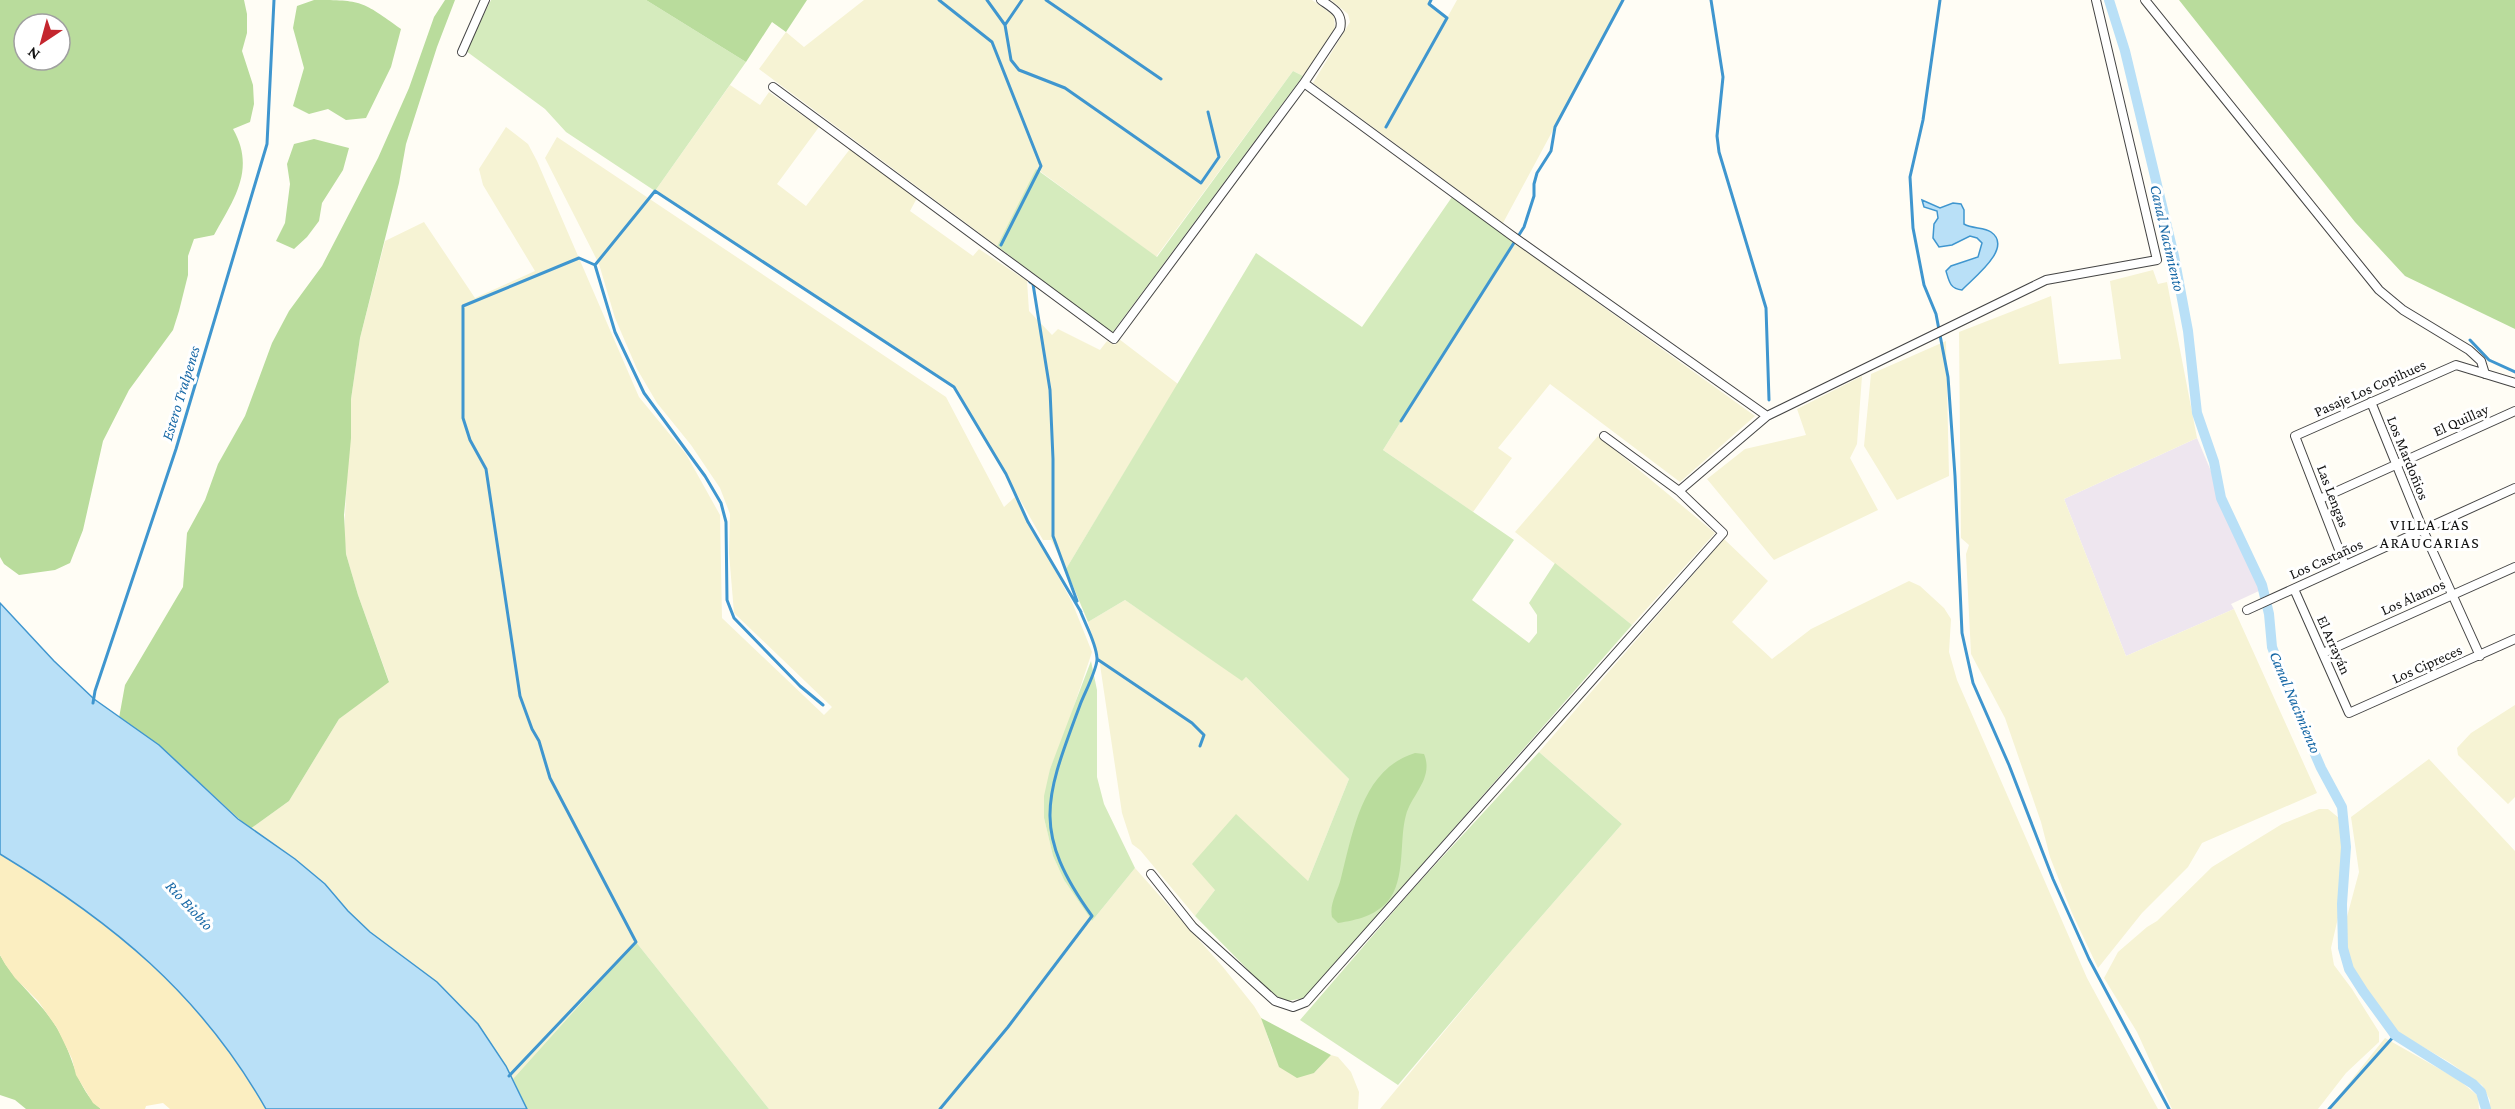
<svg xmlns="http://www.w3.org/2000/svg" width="2515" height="1109" font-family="'Crimson Pro',serif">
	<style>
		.industrial { fill: #eee6ef }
		.farmland { fill: #f6f3d4 }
		.green { fill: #d5ebbd }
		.forest { fill: #b9dc9c; fill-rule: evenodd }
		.sand { fill: #fbeec1 }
		.water { fill: #b9e0f7; stroke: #3f96cf; stroke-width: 1.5 }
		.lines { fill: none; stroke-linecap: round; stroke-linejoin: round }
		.stream { stroke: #3f96cf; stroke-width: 3 }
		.canal { stroke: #b9e0f7; stroke-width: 10 }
		.street-casing { stroke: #444; stroke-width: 10 }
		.street { stroke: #fff; stroke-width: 8 }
		.labels { text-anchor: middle; stroke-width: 6; stroke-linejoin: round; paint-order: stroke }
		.street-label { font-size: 15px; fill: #111; stroke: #fff }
		.water-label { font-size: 16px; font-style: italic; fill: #1768a6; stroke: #fff }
		.neighbourhood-label { font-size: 16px; letter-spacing: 1.5px; fill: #111; stroke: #fff }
	</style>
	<rect width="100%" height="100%" fill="#fffdf5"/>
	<path class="industrial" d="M2197,438L2261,590L2231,604L2234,609L2126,656L2064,499Z"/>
	<path class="farmland" d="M864,0H1312L1334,16L1335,29L1303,76L1293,71L1156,257L1037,169L997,246L759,69L786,32L804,47Z
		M1331,0H1431L1429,4L1447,18L1457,0H1623L1503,223L1313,83L1350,22L1348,14Z
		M730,85L760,105L769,92L819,127L777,184L806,206L850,149L917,198L910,211L973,256L979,249L1027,281L1029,311L1052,335L1058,329L1100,350L1107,341L1115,345L1119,339L1178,384L1066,569L1051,540H1043L957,389L655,191Z
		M506,127L528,144L537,161L639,397L686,454L720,515L722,618L824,715L832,707L734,613L729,553L730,514L720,488L691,445L657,403L637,369L615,318L599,264L545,158L557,137L946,397L1004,507L1015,497L1072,602L1092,652L1065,733L1050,769L1044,818L1053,856L1064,880L1092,921L1135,868L1223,967L1254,1006L1262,1019L1272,1050L1314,1073L1331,1055L1338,1057L1351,1072L1359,1092L1358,1109H769L636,942L513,1079L478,1024L437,982L359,923L325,883L295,859L250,829L289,801L339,719L389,681L358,595L346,554L344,535L351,399L360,338L385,241L424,222L475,298L535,271L483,185L479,169Z
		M1513,242L1755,416L1680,482L1550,384L1498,448L1512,458L1473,512L1383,450Z
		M2153,270L2158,284L2167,282L2197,438L2064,499L2126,656L2234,609L2317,793L2202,843L2188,867L2142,913L2098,968L2072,913L2050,857L2041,822L2005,718L1971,654L1966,554L1969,545L1961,538L1959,332L2051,296L2059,364L2121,359L2110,281Z
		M1946,341L1949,476L1897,500L1864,446L1871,374Z
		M1862,376L1857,444L1850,458L1878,510L1774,560L1707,479L1745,449L1806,435L1797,409Z
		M1598,436L1715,533L1632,625L1515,532Z
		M1724,539L1768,581L1732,622L1772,659L1811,629L1909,581L1920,586L1944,608L1951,619L1949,652L1957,680L2087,978L2158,1109H1380L1506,957L1622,824L1539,752Z
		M1125,600L1242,680L1246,677L1349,779L1308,881L1215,890L1195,916L1140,850L1132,844L1122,813L1099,658L1088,622Z
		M2515,705V797L2508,804L2458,755L2457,748L2471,733Z
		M2429,759L2515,851V1109H2490V1100L2482,1085L2449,1062L2399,1033L2363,991L2343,948L2344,928L2359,872L2351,817Z
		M2319,809H2328L2339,818L2349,870L2331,948L2334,965L2352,989L2379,1032V1042L2346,1073L2318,1109H2172L2137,1032L2104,978L2118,952L2147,927L2157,921L2212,867L2282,824Z
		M2385,1038L2459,1080L2478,1096L2479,1109H2328Z"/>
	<path class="green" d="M491,0H646L746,62L655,191L566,132L545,109L466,51Z
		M1293,71L1303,76L1112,333L997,246L1036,169L1157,257Z
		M1452,197L1513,242L1383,450L1514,540L1472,600L1529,643L1537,633V615L1529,603L1555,563L1632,625L1305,998L1287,1001L1272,994L1195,916L1215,890L1192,864L1236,814L1308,881L1349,779L1246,677L1242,681L1125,600L1088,622L1066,569L1256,253L1362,327Z
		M1091,661L1097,690V777L1104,804L1135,868L1092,921L1064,880L1053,856L1044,818V796L1050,769Z
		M1539,752L1622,824L1506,957L1398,1085L1300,1020L1413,889Z
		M636,942L769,1109H527L513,1079Z"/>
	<path class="forest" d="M0,0H244L247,14V33L242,51L253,85L254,104L250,122L233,129C256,169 234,199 214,235L194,239L188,256V275L179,311L173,330L129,390L103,441L83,530L70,563L55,570L19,575L4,564L0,557ZM24,24H60V60H24Z
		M314,0C362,0 362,1 401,29L391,67L366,118L346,120L328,109L309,114L293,106L304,68L293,28L297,6Z
		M445,0H455L437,47L406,144L399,183L360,338L351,399V438L344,515L346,554L358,595L389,682L339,719L289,801L250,829L171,756L119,718L125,685L183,587L187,533L205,500L218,464L245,416L272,343L289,311L322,266L378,158L409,88L434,17Z
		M646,0H807L786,32L772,22L746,62Z
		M2179,0H2515V329L2405,276L2355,222Z
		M314,139L349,148L343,170L322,203L319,221L307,237L294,249L276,241L285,223L290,184L287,164L294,144Z
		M1415,753L1424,754C1434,778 1412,794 1406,815C1399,839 1406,880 1388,901C1375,916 1357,920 1338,923L1332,917C1329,904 1338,891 1341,878C1353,832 1362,769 1415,753Z
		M0,955C15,983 41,1001 57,1028C74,1055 75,1088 101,1109H26L15,1100L0,1095Z
		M1261,1018L1331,1055L1314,1073L1297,1078L1279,1067Z"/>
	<path class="sand" d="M0,854C108,921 204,995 266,1109H170L163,1103L146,1106L145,1109H101L93,1103L76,1075L72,1059L57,1028L38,1001L15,978L5,964L0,955Z"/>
	<path class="water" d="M1922,200L1940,208L1953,203L1961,204L1964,210V224C1972,229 1984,227 1991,232C2014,248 1972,279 1962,290C1950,289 1949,281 1946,271L1951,266L1978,257L1982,243L1977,238L1970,236L1952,245L1939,247L1933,238L1934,224L1938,218L1937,211L1924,207Z
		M0,603L54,661L94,699L159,745L238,819L295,859L325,884L348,911L370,932L437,982L478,1024L506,1066L527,1109H266C200,993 112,922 0,854Z"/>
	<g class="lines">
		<path class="stream" d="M939,0L992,42L1041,166L1001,245
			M987,0L1005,25L1011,60L1019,70L1065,88L1201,183L1219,157L1208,112
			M1046,0L1161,79
			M1711,0L1723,77L1717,136L1719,152L1766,308L1769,400
			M1940,0L1923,120L1910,177L1913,228L1924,285L1936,314L1948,377L1955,476L1962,633L1973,683L2009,765L2053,879L2089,959L2169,1109
			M1005,25L1022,0
			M1386,127L1447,18L1429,4L1431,0
			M595,265L615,332L644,393L705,476L721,503L726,522L727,600L734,618L800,686L823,705
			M1030,282L1033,284L1050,390L1053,459V536L1077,601
			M2470,340L2489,360L2515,372
			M1401,421L1524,227L1534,196V184L1537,173L1551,151L1555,127L1623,0
			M1097,659L1192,723L1204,735L1200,746
			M93,703L95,691L176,449L267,144L274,0
			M509,1076L636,942L550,778L539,741L532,729L520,696L486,469L470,440L463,418V306L579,258L595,265L655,191L954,387L1006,474L1028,522L1081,612
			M940,1109L1008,1027L1092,916C1030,830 1046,797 1080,705C1084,694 1098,668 1097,658C1096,642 1085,624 1080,610
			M2329,1109L2395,1035"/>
		<path class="canal" d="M2109,0L2125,51L2174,256L2188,331L2197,413L2214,462L2221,498L2262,585L2269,614L2272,647L2292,701L2321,768L2342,807L2346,847L2342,904L2343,948L2349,969L2363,991L2395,1035L2473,1084L2481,1092L2486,1109"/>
		<defs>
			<path id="street" d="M2145,0L2379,290L2403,310L2469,350L2481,361L2485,374
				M462,52L485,0
				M1304,83L1340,29C1344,13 1332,8 1321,0
				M773,87L1114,339L1304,83L1511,235L1767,416L2046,280L2157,260L2096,0
				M2371,402L2423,530L2480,656
				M1604,436L1679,491L1767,416
				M2320,499L2515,411
				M2345,565L2295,436L2456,365L2515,383
				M2294,589L2349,713L2515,639
				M2247,610L2515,488
				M2323,653L2515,567
				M1151,874L1193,927L1275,1001L1293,1007L1306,1002L1723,533L1679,491"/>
		</defs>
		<use href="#street" class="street-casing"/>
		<use href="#street" class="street"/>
	</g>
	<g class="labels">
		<g class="street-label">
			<text transform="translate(2370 388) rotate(-24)" y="5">Pasaje Los Copihues</text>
			<text transform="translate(2461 420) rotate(-24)" y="5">El Quillay</text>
			<text transform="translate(2408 458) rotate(68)" y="5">Los Mardoñios</text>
			<text transform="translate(2333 496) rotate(69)" y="5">Las Lengas</text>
			<text transform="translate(2326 559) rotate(-24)" y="5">Los Castaños</text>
			<text transform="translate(2413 597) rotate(-24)" y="5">Los Álamos</text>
			<text transform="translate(2334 645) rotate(66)" y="5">El Arrayán</text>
			<text transform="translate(2427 664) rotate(-24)" y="5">Los Cipreces</text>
		</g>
		<g class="water-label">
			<text transform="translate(2168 238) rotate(77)" y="6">Canal Nacimiento</text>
			<text transform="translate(180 393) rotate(-73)" y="6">Estero Tralpenes</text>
			<text transform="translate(2296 702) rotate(67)" y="6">Canal Nacimiento</text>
			<text transform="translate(190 905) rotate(47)" y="6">Río Biobío</text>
		</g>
		<g class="neighbourhood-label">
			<text x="2430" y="530">VILLA LAS<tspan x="2430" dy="18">ARAUCARIAS</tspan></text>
		</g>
	</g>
	<g transform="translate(42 42) rotate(216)"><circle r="28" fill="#ffffff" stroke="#a0a0a0" stroke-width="1.5"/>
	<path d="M0-4.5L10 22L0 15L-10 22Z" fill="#c4262e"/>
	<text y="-9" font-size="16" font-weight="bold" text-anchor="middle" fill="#111111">N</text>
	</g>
</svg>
